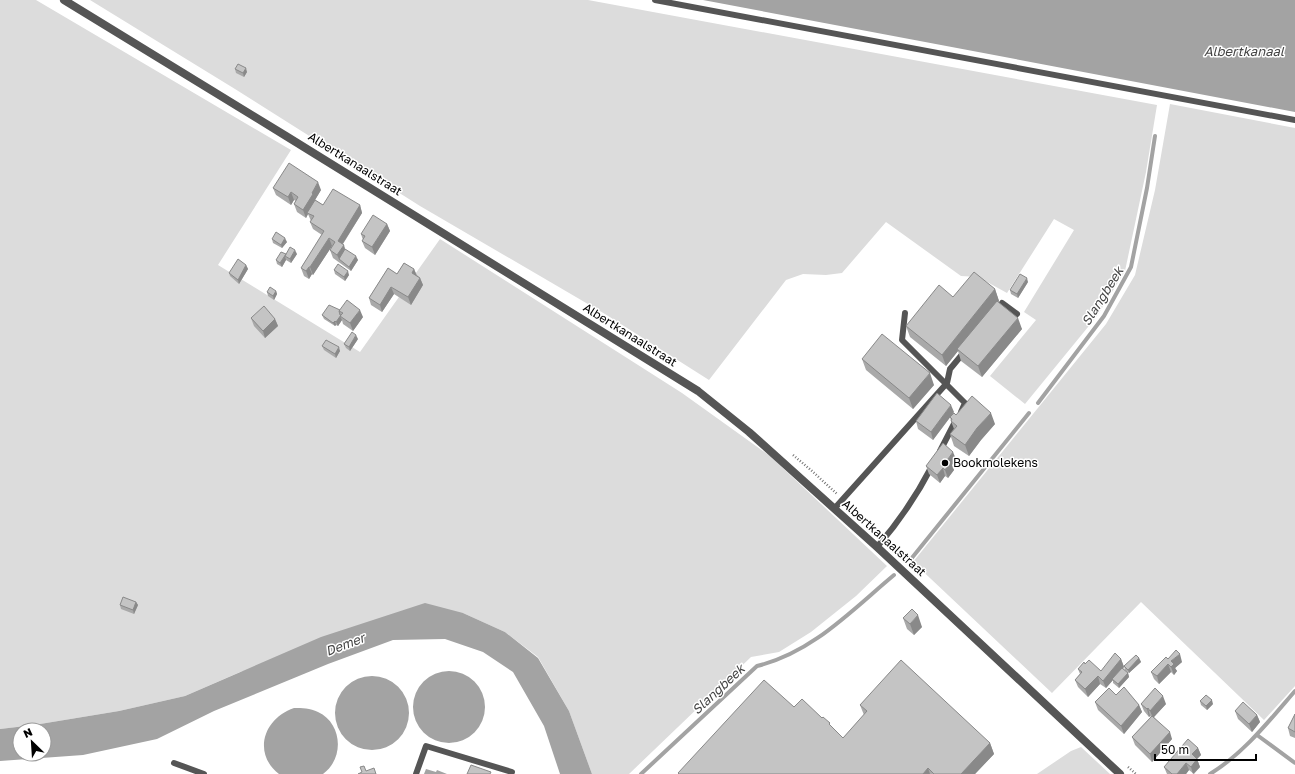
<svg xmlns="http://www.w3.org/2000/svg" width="1295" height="774" font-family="'Golos Text',sans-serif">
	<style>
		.green { fill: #dcdcdc }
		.water { fill: #a3a3a3; fill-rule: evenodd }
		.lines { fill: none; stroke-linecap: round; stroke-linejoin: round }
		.stream { stroke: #a3a3a3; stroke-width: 4 }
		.path { stroke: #777; stroke-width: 2.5; stroke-dasharray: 1 2; stroke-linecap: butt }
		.lane { stroke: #555; stroke-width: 6 }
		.street { stroke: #555; stroke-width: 8 }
		.wall { fill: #a9a9a9 }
		.shaded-wall { fill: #898989 }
		.building { fill: #c4c4c4; stroke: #898989 }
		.poi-dot { fill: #000; stroke: #fff; stroke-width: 1.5 }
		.labels { text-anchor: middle; stroke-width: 3; stroke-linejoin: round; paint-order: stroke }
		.street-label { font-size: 12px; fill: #000; stroke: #fff }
		.poi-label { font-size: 12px; fill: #000; stroke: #fff; text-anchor: start }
		.water-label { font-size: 13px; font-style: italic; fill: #444; stroke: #fff }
	</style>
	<rect width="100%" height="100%" fill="#fff"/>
	<path class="green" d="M0,0H36L291,150L218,265L360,352L440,239L682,393L770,456L887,566L856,596L811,632L779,652L751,657L629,774H592L569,711L538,657L505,632L463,613L240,672L185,696L119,711L34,725L0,729Z
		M90,0H588L1157,105L1146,172L1125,271L1097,316L1025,404L990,376L1036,320L1024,312L1074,230L1054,219L1007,293L978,277L961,276L886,222L842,273L826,275L803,274L786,280L709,380L605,314L420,206L235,89Z
		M1170,104L1295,128V686L1264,720L1141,602L1052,693L913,562L1106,324L1135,275L1155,190Z
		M1081,747L1110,774H1037L1071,751Z"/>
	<path class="water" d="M703,0H1295V112Z
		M425,603L463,613L505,632L538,658L569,711L592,774H560L544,726L513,672L483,652L445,639L393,640L328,664L214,711L157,739L83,755L0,761V729L34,725L119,711L185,696L321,637ZM20,730H44V754H20Z
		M413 707a36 36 0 1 1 72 0a36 36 0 1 1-72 0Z
		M335 713a37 37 0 1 1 74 0a37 37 0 1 1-74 0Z
		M294,708C302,708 310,708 318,712C342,723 345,758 323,774H279C252,753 264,718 294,708Z
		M426,769L436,772L437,770L447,774H424Z"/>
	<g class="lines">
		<path class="stream" d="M1038,403L1104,316L1131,267L1147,188L1155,136
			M911,559L1029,413
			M1257,735L1295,763
			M641,774L757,666C812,653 852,610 894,575
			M1210,774C1244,753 1269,721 1295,691"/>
		<path class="path" d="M793,455L812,471L837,494
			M1128,767L1136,774"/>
		<path class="lane" d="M655,0L1295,120
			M996,311L1002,303L1017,314
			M905,313L902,340L965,403L961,412
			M940,451L956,420
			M834,509L947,383L950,369L965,351
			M877,547C898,523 917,495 932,466
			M174,763L204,774
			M416,774L426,746L512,772L511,774"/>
		<path class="street" d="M64,0L286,136L698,391L749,432L877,547L1120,774"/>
	</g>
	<path class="wall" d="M235,69L247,72L244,77L236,73Z
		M273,188L321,190L315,200L323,205H360L362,213L343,244L345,249L358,260L351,271L333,258L330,250L333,246H332L313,275L312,274L309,279L304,276L301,268L322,235L313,229L310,222L311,221L308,214L306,218L297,212L294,204L296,201L294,200L291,205L276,195Z
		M387,224L390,231L375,255L365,248L362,241L363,240L361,234Z
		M272,239L287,242L282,248L273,243Z
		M286,254H297L291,263L286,260L282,267L277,264L276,260Z
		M404,263L414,269L417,275L420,278L423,285L411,305L394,294L382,312L371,305L369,298L388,268L397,274Z
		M246,265L248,269L239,284L230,276L229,273Z
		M334,270L349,275L345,281L335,274Z
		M1028,282L1018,298L1011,294L1010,290Z
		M995,289L999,301L998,302L1022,329L982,377L961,361L958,351L946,366L910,337L906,326L953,297Z
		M276,291L277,294L274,300L268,296L267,292Z
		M340,310L363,317L353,331L343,324L342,320L338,326L336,325L335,326L324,319L322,315Z
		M251,318L275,319L278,326L265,338L254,326Z
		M358,339L350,351L346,348L344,344Z
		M322,346L340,351L336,358L324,350Z
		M862,359L934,385L913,409L866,370Z
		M954,412L933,440L918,429L916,421Z
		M956,415L995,424L981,440L969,456L954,446L950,434L954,429L951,421L950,417Z
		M956,459L952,465L954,470L948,478L945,476L940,483L929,474L926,466Z
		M136,602L138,605L134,614L121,609L120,605Z
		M903,618L922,627L914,635L907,629Z
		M1139,658L1141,662L1129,673L1125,670L1124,666Z
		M1121,659L1124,667L1123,668L1128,673L1129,677L1119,688L1113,683V680L1106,688L1100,684L1088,697L1078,687L1075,680L1080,674L1078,669L1085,664L1101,671Z
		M1168,659L1182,662L1175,668L1177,671L1174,675L1171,672L1159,684L1154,679L1151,672Z
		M1116,695L1139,705L1142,712L1124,734L1098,710L1095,702Z
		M1200,701L1213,704L1207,710L1201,705Z
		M1141,704H1166L1154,717L1172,739L1152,762L1135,745L1132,737L1151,717L1150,716L1149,717L1144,711Z
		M860,705L990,743L994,754L975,774H678V773L794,707L831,726L843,738L864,715Z
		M1235,711L1257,715L1260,722L1252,732L1238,719Z
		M1295,714V738L1290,736L1288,728Z
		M1198,748L1201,755L1197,759L1200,767L1194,774L1189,770L1186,774H1167L1164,767Z"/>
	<path class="shaded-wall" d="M246,68L247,72L244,77L243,73Z
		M318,182L321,190L315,200L316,201L307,213L308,214L306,218L303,210Z
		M291,192L294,200L291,205L288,197Z
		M360,205L362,213L340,248L338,241Z
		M387,224L390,231L375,255L372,247Z
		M285,238L287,242L282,248L281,245Z
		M329,238L332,246L313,275L310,267Z
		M344,245L346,253L339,259L337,255Z
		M295,250L297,254L291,263L290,259Z
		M285,256L286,260L282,267L280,263Z
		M356,256L358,260L351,271L349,267Z
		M246,265L248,269L239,284L238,280Z
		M309,267L312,274L309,279L306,271Z
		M414,269L417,277L412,273Z
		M348,271L349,275L345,281L344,277Z
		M420,278L423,285L411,305L408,297Z
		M1027,278L1028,282L1018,298L1017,294Z
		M391,287L394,294L382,312L380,305Z
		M995,289L999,301L959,351L957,349L958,351L946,366L942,355Z
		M276,291L277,294L274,300L273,296Z
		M360,310L363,317L353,331L350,323Z
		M340,316L342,320L338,326L336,322Z
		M1018,318L1022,329L982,377L978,366Z
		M275,319L278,326L265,338L263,331Z
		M335,321L336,325L335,326L333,323Z
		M356,335L358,339L350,351L349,347Z
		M339,347L340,351L336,358L335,354Z
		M930,373L934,385L913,409L909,398Z
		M951,405L954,412L933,440L931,432Z
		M991,413L995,424L981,440L969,456L965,445L977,428Z
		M953,452L956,459L952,465L954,470L948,478L945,470L948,459Z
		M943,468L945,476L940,483L937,475Z
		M136,602L138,605L134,614L133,610Z
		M918,615L922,627L914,635L910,624Z
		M1180,654L1182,662L1175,668L1177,671L1174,675L1171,667V661Z
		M1139,658L1141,662L1129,673L1128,670Z
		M1121,659L1124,667L1113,680L1112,679L1113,680L1106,688L1103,681Z
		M1168,664L1171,672L1159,684L1157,676Z
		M1128,673L1129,677L1119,688L1118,684Z
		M1098,676L1100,684L1088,697L1085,689Z
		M1163,696L1166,704L1153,718L1150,711Z
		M1212,700L1213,704L1207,710L1206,706Z
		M1139,705L1142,712L1124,734L1121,726Z
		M1148,708L1150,716L1149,717L1147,709Z
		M1257,715L1260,722L1252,732L1249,724Z
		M1170,732L1172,739L1152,762L1150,754Z
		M990,743L994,754L975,774H961Z
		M1198,748L1201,755L1197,759L1200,767L1193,774L1191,767L1192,754Z
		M1186,763L1189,770L1186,774H1177Z
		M928,768L930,774H923Z"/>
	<path class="building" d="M238,64L246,68L243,73L235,69Z
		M289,163L318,182L312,193L313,194L303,210L294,204L298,197L291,192L288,197L273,188Z
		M333,189L360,205L338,241L344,245L337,255L330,250L335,242L329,238L310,267H309L306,271L301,268L324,231L310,222L314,216L307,213L315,200L323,205Z
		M373,215L387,224L372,247L362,241L365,236L361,234Z
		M276,232L285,238L281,245L272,239Z
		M290,247L295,250L290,259L285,256Z
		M345,249L356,256L349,267L339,259Z
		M281,252L286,254L280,263L276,260Z
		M238,259L246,265L238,280L229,273Z
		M404,263L414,269L412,273L420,278L408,297L391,287L380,305L369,298L388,268L397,274Z
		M338,264L348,271L344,277L334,270Z
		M974,272L995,289L942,355L906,326L939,285L953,297Z
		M1020,274L1027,278L1017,294L1010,290Z
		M270,287L276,291L273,296L267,292Z
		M347,300L360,310L350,323L340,316L343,313L339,311Z
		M997,301L1018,318L978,366L957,349Z
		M329,305L340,310L339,311L340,315H341L336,322L335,321L333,323L322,315Z
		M264,306L275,319L263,331L251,318Z
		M352,332L356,335L349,347L344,344Z
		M882,334L930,373L909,398L862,359Z
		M326,340L339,347L335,354L322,346Z
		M937,393L951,405L931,432L916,421Z
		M972,396L991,413L977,428L965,445L950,434L957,426L951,421L952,419L950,417L954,413L956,415Z
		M943,443L953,452L948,459L951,462L945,470L943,468L937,475L926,466Z
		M123,597L136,602L133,610L120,605Z
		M912,609L918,615L910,624L903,618Z
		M1176,650L1180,654L1171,661L1174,664L1171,667L1168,664L1157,676L1151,672L1166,657L1168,659Z
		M1115,653L1121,659L1103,681L1098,676L1085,689L1075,680L1082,672L1078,669L1084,662L1085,664L1089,660L1101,671Z
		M1136,655L1139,658L1128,670L1124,666Z
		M901,660L990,743L961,774H934L928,768L923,774H679L678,773L764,680L794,707L802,699L822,718L823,717L830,723L829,724L843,738L867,711L860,705Z
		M1122,668L1128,673L1118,684L1112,679Z
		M1124,687L1139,705L1121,726L1095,702L1109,688L1116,695Z
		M1155,688L1163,696L1150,711L1148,708L1147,709L1141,704Z
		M1206,695L1212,700L1206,706L1200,701Z
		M1243,702L1257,715L1249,724L1235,711Z
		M1295,714V732L1288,728Z
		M1152,716L1170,732L1150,754L1132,737Z
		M1188,739L1198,748L1192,754L1197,759L1191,767L1186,763L1177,774H1172L1164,767Z
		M471,765L491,772L490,774H467Z
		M364,766L366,771L374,768L376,774H358L362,772L360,767Z"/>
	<circle class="poi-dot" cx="945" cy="463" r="4"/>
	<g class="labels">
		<g class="street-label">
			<text transform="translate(355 164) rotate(32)" y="4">Albertkanaalstraat</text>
			<text transform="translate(630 335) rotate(32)" y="4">Albertkanaalstraat</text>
			<text transform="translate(884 538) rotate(42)" y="4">Albertkanaalstraat</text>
		</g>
		<g class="poi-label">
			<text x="953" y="467">Bookmolekens</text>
		</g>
		<g class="water-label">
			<text x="1244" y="56">Albertkanaal</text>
			<text transform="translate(1102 296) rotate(-58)" y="5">Slangbeek</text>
			<text transform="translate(345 644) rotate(-21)" y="5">Demer</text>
			<text transform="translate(718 689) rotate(-43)" y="5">Slangbeek</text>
		</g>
	</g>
	<g transform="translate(32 742) rotate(335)"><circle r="19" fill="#ffffff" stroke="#999999"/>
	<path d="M0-3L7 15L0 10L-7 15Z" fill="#000000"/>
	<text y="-6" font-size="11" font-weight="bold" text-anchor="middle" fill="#000000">N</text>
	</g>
	<path d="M1155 754v6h101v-6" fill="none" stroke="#000000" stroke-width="2"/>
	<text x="1161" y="754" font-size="12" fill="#000000" stroke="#ffffff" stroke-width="3" paint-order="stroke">50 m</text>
</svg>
